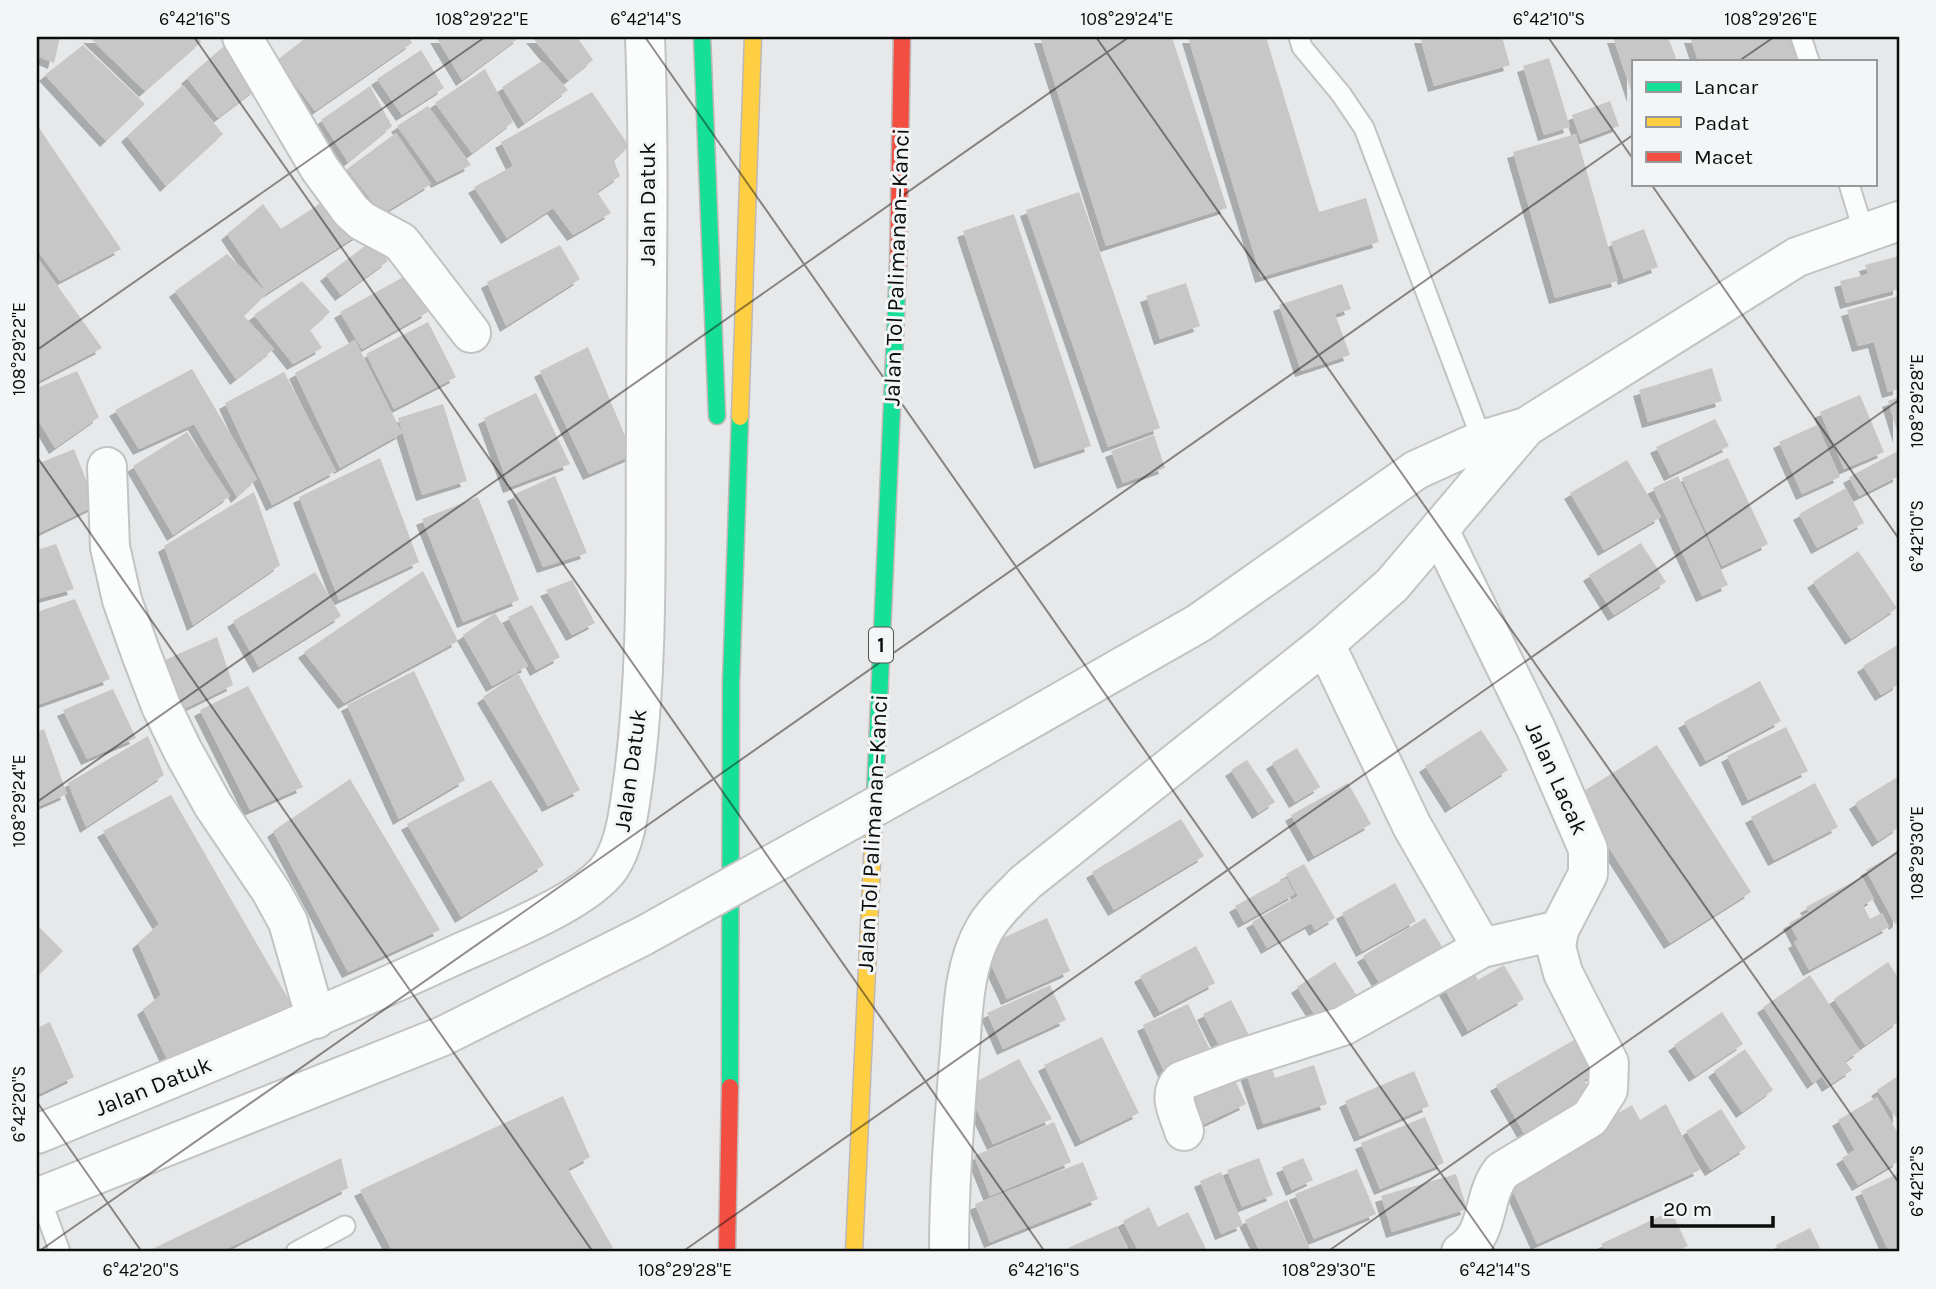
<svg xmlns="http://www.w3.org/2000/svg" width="1936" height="1289" font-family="Karla,sans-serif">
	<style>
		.building { fill: #c7c7c8; filter: url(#shadow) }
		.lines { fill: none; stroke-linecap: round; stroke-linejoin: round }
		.lane-casing { stroke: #c2c3c4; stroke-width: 23 }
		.street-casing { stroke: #c2c3c4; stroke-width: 42 }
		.fast-casing { stroke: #beb7b6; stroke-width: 19 }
		.slow-casing { stroke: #beb7b6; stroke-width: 19 }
		.jam-casing { stroke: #beb7b6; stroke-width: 19 }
		.lane { stroke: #fbfcfc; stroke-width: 19 }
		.street { stroke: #fbfcfc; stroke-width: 38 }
		.fast { stroke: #16e098; stroke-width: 16 }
		.slow { stroke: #ffcf43; stroke-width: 16 }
		.jam { stroke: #f24e42; stroke-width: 16 }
		.street-bridge-casing { stroke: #c2c3c4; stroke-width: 42; stroke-linecap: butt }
		.street-bridge { stroke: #fbfcfc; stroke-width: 38 }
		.ticks { fill: none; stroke: #0b0c0c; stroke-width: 2; stroke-opacity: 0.45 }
		.labels { text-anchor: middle; stroke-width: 6; stroke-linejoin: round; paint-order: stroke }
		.shield { fill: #f3f5f7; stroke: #515252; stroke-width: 2 }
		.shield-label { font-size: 21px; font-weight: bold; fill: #0b0c0c }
		.street-label { font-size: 23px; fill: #0b0c0c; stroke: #f3f5f7 }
		.neatline { fill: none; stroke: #0b0c0c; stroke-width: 2.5 }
		.ticks-label { font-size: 18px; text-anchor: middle; fill: #0b0c0c }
	</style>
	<defs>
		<filter id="shadow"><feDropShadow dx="-6" dy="6" stdDeviation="0" flood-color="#0004"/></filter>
	</defs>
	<rect width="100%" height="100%" fill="#e7e8e9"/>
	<path class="building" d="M37,37H60L54,63L37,56Z
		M89,37H197L201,42L145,91Z
		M307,37H409L412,43L315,111L277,60Z
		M436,37H520L462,80Z
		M532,37H577L593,60L568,80Z
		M1040,37H1172L1227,208L1106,246Z
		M1188,37H1266L1319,212L1366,198L1379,242L1261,277Z
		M1420,37H1502L1510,65L1434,86Z
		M1613,37H1668L1677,61H1633V96Z
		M1690,37H1791L1799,61H1698Z
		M230,41L257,88L218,118L187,78Z
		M83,45L145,104L106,141L45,75Z
		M421,50L444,88L402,115L377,79Z
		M1549,58L1570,127L1544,135L1523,66Z
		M542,61L568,90L524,123L502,87Z
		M485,69L513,122L472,153L435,103Z
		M183,85L223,134L166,186L127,136Z
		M370,86L392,126L348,162L321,120Z
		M592,92L629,146L614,161L620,176L597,192L611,213L573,235L553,208L507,238L474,187L513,166L501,142Z
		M1610,101L1619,126L1581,140L1572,115Z
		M428,106L471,165L437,182L397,126Z
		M37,125L121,249L60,281L37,250Z
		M396,133L431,184L382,214L347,169Z
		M1576,134L1618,281L1555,298L1513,152Z
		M1079,192L1160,428L1108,447L1026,210Z
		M330,197L361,233L267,293L244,316L274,349L236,379L175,291L227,254L267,293L227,234L263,204L281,229Z
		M1014,214L1091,446L1040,463L963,231Z
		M1644,229L1658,267L1624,279L1611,242Z
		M373,240L388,261L341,295L326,275Z
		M560,245L580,279L506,326L487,282Z
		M1899,256V289L1846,303L1840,281L1868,274L1865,265Z
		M37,257L102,348L37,382Z
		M407,275L428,312L362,349L340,312Z
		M302,281L330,312L310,330L322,348L293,364L254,315Z
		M1186,283L1200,326L1160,339L1146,296Z
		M1342,284L1351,309L1335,314L1350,355L1301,371L1279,305Z
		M1899,296V389L1888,392L1874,342L1858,346L1847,310Z
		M428,322L456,377L394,409L366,354Z
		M355,340L402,433L340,468L295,373Z
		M588,347L633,455L589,474L540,371Z
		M1712,368L1722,401L1648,422L1639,390Z
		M192,369L257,479L237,497L194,424L139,449L115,410Z
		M77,371L99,417L55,448L37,418V388Z
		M284,372L336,471L272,505L225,403Z
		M536,393L570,464L509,487L484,418Z
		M1860,395L1884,452L1844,469L1820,412Z
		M1899,397V437L1888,401Z
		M443,404L467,481L422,495L398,418Z
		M1715,419L1729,446L1670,475L1656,447Z
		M1817,425L1840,477L1802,494L1779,442Z
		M187,432L230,496L173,535L133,466Z
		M1154,435L1165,468L1123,483L1111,451Z
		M74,449L96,505L37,534V464Z
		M1898,451L1899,476L1859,496L1849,477Z
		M380,458L419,562L339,600L299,497Z
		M1728,458L1768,544L1722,566L1682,478Z
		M1627,460L1661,517L1604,550L1570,493Z
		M555,476L587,553L543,567L513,495Z
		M1678,476L1728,585L1702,596L1653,488Z
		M1846,488L1864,523L1817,548L1799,514Z
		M254,492L280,565L193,625L164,546Z
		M478,497L519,600L463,622L422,519Z
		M1641,543L1666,582L1614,615L1589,575Z
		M56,544L74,589L37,599V550Z
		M1858,551L1897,608L1851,639L1813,582Z
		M423,571L458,641L344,703L304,652Z
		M315,572L341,616L259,667L233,621Z
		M572,580L595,623L572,635L546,590Z
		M75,599L110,679L37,705V612Z
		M532,605L560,657L536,670L508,617Z
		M495,613L528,666L492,686L463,635Z
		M217,637L233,685L180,711L158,663Z
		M1899,644V684L1881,695L1863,666Z
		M414,671L465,780L399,819L347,705Z
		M518,673L580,790L548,806L483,697Z
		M1760,681L1781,721L1706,761L1684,722Z
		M248,686L303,787L250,810L200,710Z
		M113,689L136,738L87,759L63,710Z
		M1786,727L1808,771L1748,800L1727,756Z
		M44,729L67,794L37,807V732Z
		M1481,730L1508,770L1451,807L1425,766Z
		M148,736L164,775L86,827L68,783Z
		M1657,745L1751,892L1670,943L1576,796Z
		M1297,748L1320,787L1295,802L1272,763Z
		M1247,760L1275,802L1258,813L1231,770Z
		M1899,776V827L1878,841L1855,803Z
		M350,779L440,930L348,972L273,831Z
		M491,780L544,865L461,917L407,824Z
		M1348,783L1371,824L1314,856L1291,815Z
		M1815,783L1838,827L1774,860L1751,817Z
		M171,795L292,1005L170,1065L143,1009L161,995L138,943L159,924L103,831Z
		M1181,819L1204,856L1114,910L1092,872Z
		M1899,852V921L1895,924L1866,870Z
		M1304,864L1335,918L1315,930L1311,923L1267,948L1252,922L1298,896L1286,874Z
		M1862,877L1874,899L1863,905L1870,919L1882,913L1889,927L1809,970L1794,942L1798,940L1789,923L1809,912L1806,907Z
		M1286,878L1295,894L1244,922L1235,906Z
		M1395,883L1416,921L1362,951L1342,913Z
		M1047,918L1070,971L1007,999L983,947Z
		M1425,918L1448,957L1386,994L1363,956Z
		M37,925L63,951L37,977Z
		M1196,946L1215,983L1160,1012L1140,976Z
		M1335,962L1361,1002L1322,1026L1297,987Z
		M1888,962L1899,979V1021L1865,1045L1834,999Z
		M1504,965L1524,999L1468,1031L1442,984L1471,968L1478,980Z
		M1810,975L1860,1051L1845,1061L1852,1070L1828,1086L1822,1076L1813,1083L1763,1007Z
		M1050,985L1066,1020L1003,1049L987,1013Z
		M1231,1000L1253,1043L1225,1057L1203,1014Z
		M1188,1004L1214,1058L1168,1080L1143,1025Z
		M1722,1012L1743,1044L1695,1076L1674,1045Z
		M50,1022L74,1077L37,1095V1028Z
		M1102,1037L1139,1113L1081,1141L1044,1065Z
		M1574,1040L1594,1074L1584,1080L1594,1097L1532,1147L1496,1085Z
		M1745,1049L1773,1090L1742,1112L1714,1071Z
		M1268,1056L1275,1078L1314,1065L1327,1104L1263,1124L1243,1064Z
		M1019,1059L1052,1119L993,1144L966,1087Z
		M1230,1069L1246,1104L1202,1125L1186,1089Z
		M1414,1071L1429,1106L1360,1136L1345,1101Z
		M1898,1076L1899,1117L1897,1119L1877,1090Z
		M563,1096L590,1157L568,1169L613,1248L605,1252H393L360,1190Z
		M1877,1097L1899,1135V1161L1858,1185L1842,1158L1855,1150L1838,1120Z
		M1666,1104L1700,1170L1537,1244L1507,1178L1632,1105L1640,1120Z
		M1721,1109L1746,1148L1711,1170L1686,1131Z
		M1425,1117L1444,1163L1380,1189L1361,1143Z
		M1054,1122L1071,1162L990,1196L974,1156Z
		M341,1158L348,1188L221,1252H146Z
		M1259,1158L1273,1195L1242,1207L1227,1170Z
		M1303,1158L1313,1180L1292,1190L1282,1167Z
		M1083,1162L1098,1199L990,1242L975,1204Z
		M1357,1169L1376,1214L1314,1239L1295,1194Z
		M1221,1172L1243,1225L1221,1234L1200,1181Z
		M1899,1173V1252H1889L1861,1191Z
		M1456,1174L1467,1209L1392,1232L1381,1196Z
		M1287,1200L1310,1249L1304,1252H1260L1245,1220Z
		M1149,1207L1158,1227L1188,1212L1206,1249L1198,1252H1139L1123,1221Z
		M1671,1211L1688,1246L1674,1252H1606L1601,1244Z
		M1117,1226L1129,1252H1070L1068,1248Z
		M1810,1228L1822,1252H1780L1776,1245Z"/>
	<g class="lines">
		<defs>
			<path id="lane" d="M1299,37L1302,47L1341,94L1364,128L1482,440
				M1801,37L1809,61
				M1849,184L1864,233
				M40,1197L60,1252
				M296,1252L345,1226"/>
			<path id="street" d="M242,37L320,169L351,211L362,221L401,242L471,333
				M107,467L110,547L122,600L140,651L161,706L183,751L213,805L271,891L288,922L316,1019
				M1439,530L1536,729L1588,849V874L1559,930L1556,947L1563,973L1609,1063L1608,1090L1590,1118L1502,1171C1481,1197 1491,1233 1461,1252
				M1325,644L1412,826L1482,948L1559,930
				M959,760L1199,623L1416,470L1482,440L1526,427L1797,257L1899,221
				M1184,1131C1179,1113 1167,1096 1181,1081L1236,1060L1343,1026L1482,948
				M37,1134C176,1077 314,1020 451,957C492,938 585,903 610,867C626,843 629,809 633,782C649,665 645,546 646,428C646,298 650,167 645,37
				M37,1198L443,1036L643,936
				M949,1252C949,1188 954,1125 959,1061C963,1019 962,968 984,930C994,912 1011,897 1026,882L1325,644L1392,585L1526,427"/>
			<path id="fast" d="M702,37L717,416
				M874,818L898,267
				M730,1087L731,684L740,417"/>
			<path id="slow" d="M740,417L753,37
				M854,1252L874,818"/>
			<path id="jam" d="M898,267L902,37
				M727,1252L730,1087"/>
		</defs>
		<use href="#lane" class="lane-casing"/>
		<use href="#street" class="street-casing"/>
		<use href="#fast" class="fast-casing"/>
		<use href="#slow" class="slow-casing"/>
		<use href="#jam" class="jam-casing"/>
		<use href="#lane" class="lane"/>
		<use href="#street" class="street"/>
		<use href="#fast" class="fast"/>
		<use href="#slow" class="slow"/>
		<use href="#jam" class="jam"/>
		<defs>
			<path id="street-bridge" d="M643,936L959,760"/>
		</defs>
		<use href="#street-bridge" class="street-bridge-casing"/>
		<use href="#street-bridge" class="street-bridge"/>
	</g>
	<path class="ticks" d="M194,37L1045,1252M645,37L1496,1252M1096,37L1899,1183M1548,37L1633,159M1739,61L1774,37M1651,184L1899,539M37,350L485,37M37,457L593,1252M37,802L1129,37M37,1102L142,1252M38,1252L1633,135M682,1252L1899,400M1327,1252L1899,851"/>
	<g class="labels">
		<rect class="shield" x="869" y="627.5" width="24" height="35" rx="5"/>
		<g class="shield-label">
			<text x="881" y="652">1</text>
		</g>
		<g class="street-label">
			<text transform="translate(647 204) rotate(-90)" y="8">Jalan Datuk</text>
			<text transform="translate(896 267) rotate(-88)" y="8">Jalan Tol Palimanan–Kanci</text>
			<text transform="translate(630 770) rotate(-82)" y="8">Jalan Datuk</text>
			<text transform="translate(1557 778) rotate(66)" y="8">Jalan Lacak</text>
			<text transform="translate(872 833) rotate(-87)" y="8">Jalan Tol Palimanan–Kanci</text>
			<text transform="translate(153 1086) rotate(-22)" y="8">Jalan Datuk</text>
		</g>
	</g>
	<rect width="1936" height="1289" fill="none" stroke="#f3f5f7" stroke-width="77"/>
	<rect x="1632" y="60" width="245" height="126" fill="#f3f5f7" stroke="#969899" stroke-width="2"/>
	<rect x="1646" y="82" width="35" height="10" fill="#16e098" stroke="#969899" stroke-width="2"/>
	<text x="1694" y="94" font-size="21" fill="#0b0c0c">Lancar</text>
	<rect x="1646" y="117" width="35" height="10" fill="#ffcf43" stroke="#969899" stroke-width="2"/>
	<text x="1694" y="130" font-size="21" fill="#0b0c0c">Padat</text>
	<rect x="1646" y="152" width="35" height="10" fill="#f24e42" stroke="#969899" stroke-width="2"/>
	<text x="1694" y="164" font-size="21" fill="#0b0c0c">Macet</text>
	<path d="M1652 1216v10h121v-10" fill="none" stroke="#0b0c0c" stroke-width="3.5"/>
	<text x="1663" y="1216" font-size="21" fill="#0b0c0c" stroke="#f3f5f7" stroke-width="5" paint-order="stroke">20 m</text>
	<rect x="38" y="38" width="1860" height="1212" class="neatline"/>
	<g class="ticks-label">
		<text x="195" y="25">6°42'16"S</text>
		<text x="482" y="25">108°29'22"E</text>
		<text x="646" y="25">6°42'14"S</text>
		<text x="1127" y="25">108°29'24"E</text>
		<text x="1549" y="25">6°42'10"S</text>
		<text x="1771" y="25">108°29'26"E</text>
		<text transform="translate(19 349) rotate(-90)" y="6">108°29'22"E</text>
		<text transform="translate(1917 401) rotate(-90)" y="6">108°29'28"E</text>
		<text transform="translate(1917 536) rotate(-90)" y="6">6°42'10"S</text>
		<text transform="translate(19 801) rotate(-90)" y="6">108°29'24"E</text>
		<text transform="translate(1917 853) rotate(-90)" y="6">108°29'30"E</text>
		<text transform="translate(19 1104) rotate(-90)" y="6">6°42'20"S</text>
		<text transform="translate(1917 1181) rotate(-90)" y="6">6°42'12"S</text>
		<text x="141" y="1276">6°42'20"S</text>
		<text x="685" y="1276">108°29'28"E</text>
		<text x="1044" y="1276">6°42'16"S</text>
		<text x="1329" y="1276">108°29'30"E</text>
		<text x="1495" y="1276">6°42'14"S</text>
	</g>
</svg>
